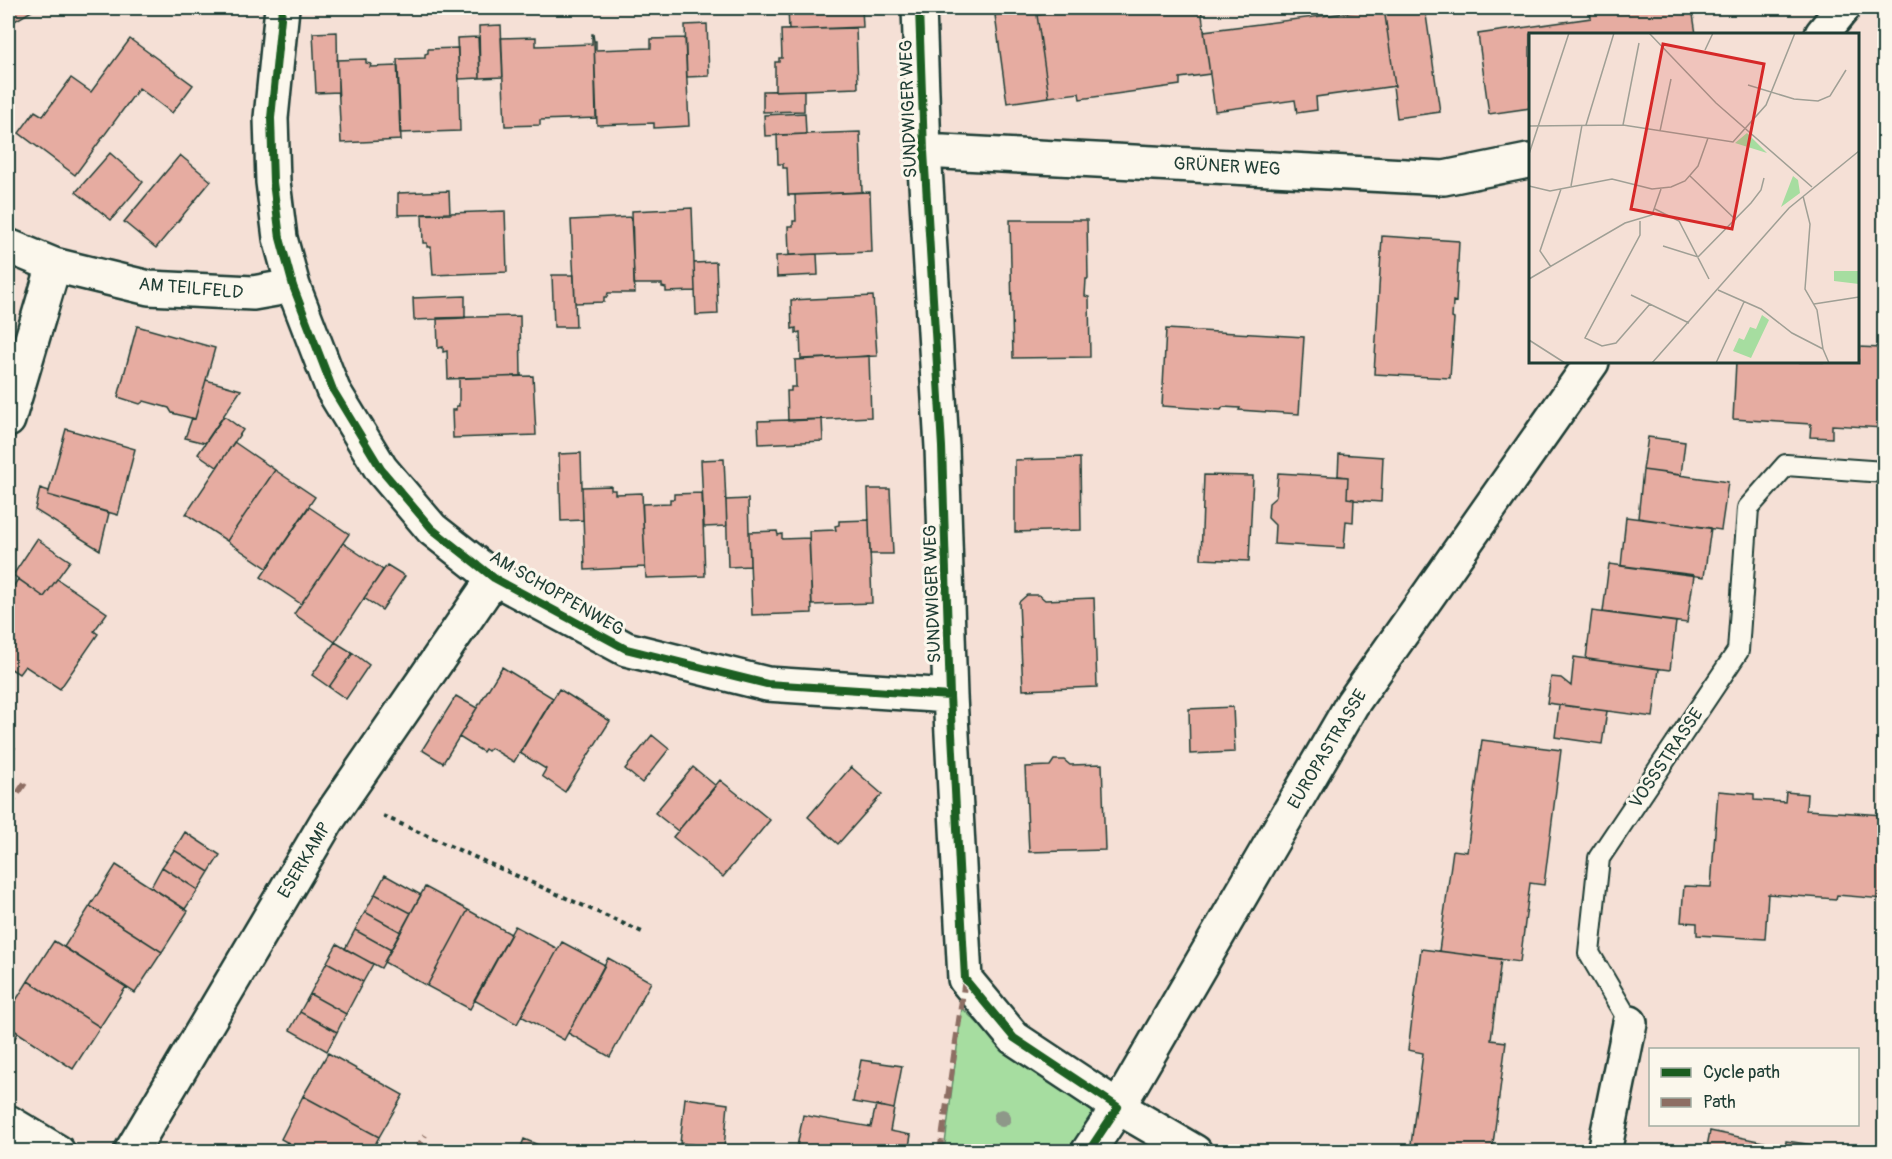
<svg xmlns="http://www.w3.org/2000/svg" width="1892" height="1159" font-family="Pangolin,sans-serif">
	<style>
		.green { fill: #a6dda0; stroke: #628d6a; stroke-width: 1.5 }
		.building { fill: #e6aca1; stroke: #1f3d34; stroke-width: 1.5 }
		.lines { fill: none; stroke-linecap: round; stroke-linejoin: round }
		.service-casing { stroke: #1f3d34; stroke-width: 24 }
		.minor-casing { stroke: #1f3d34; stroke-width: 38 }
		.tertiary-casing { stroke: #1f3d34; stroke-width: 38 }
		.path { stroke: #1f3d34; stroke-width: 4; stroke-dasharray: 4.5 4.5; stroke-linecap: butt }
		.service { stroke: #fbf7ec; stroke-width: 20 }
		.minor { stroke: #fbf7ec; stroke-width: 33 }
		.tertiary { stroke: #fbf7ec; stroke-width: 33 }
		.quiet { stroke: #8d6e63; stroke-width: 6; stroke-dasharray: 12 6; stroke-linecap: butt }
		.cycleway-casing { stroke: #fbf7ec; stroke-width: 11 }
		.cycleway { stroke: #1b5e20; stroke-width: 8 }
		.tree { fill: #8e9889 }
		.labels { text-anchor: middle; stroke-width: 6; stroke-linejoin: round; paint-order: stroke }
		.street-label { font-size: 18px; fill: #1f3d34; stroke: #fbf7ec }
		.inset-road { fill: none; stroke: #9f9f95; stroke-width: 1.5 }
		.view { fill: #d62828; fill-opacity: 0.15; stroke: #d62828; stroke-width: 3 }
		.inset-edge { fill: none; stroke: #1f3d34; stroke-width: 3 }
	</style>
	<rect width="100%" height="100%" fill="#f5e0d6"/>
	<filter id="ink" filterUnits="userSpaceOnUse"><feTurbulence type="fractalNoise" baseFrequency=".0167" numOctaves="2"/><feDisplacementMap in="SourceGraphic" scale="12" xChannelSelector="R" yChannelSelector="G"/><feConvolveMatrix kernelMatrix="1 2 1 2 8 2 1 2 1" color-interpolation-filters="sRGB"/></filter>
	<g filter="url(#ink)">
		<path class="green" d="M962,1008L1006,1051L1094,1113L1068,1151L944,1152Z"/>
		<path class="building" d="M8,8H37L8,25Z
			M788,8H862L863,27L789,30Z
			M1000,8H1044L1045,13L1037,15L1049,97L1007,103L995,15L1001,14Z
			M1086,8H1201L1210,74L1180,78V85L1080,99L1079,93L1049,97L1037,15Z
			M1384,8L1395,86L1316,97L1317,110L1297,113L1295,100L1215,111L1204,31Z
			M1384,8H1425L1440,112L1397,118L1393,86H1395Z
			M1590,8H1692L1696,34H1530V108L1489,114L1478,34L1591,18Z
			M707,24L709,76L687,77L685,25Z
			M501,25L503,77L480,78L479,26Z
			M856,28L858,88L775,91V62H779V58H782L781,30Z
			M337,32L338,92L316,93L313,33Z
			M592,34H593L594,41L596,118L540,120V125L505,126L501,38L536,37V46L592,44Z
			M478,37L480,78L459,79L457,38Z
			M685,38L689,126L654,128V123L597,125L594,41H596V50L651,48V39Z
			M130,39L193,85L172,113L139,88L75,175L19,133L35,111L43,116L71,78L91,92Z
			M458,48L460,131L400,133L397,59L425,58V54L428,53V49Z
			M366,59V63L371,64L370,67L398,66L401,140L341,143L337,60Z
			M804,90V111L763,112V91Z
			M805,113L806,134L765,136L764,115Z
			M860,132L862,192L788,195L787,168H783V164H778L777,135Z
			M110,153L143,182L111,220L76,192Z
			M180,155L211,181L156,248L124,222Z
			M449,191L450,214L398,215V193Z
			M870,192L872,252L789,255L788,226H793V221H796L795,195Z
			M692,208L695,291L666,292V288L662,287V284H634L632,211Z
			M505,211L507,272L433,275L431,247H427V243H423L422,214Z
			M631,217L635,293H608L607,297H604V302L575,303L571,220Z
			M1010,220H1087L1088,279H1086L1085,296L1089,297L1090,357L1013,358Z
			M1382,236L1459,241L1456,302L1453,301L1452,318L1454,319L1450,378L1374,374Z
			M817,254L818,275L777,277L776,256Z
			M716,262L718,314L696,315L694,263Z
			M552,275H574L576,327H554Z
			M465,296V318L414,320L413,298Z
			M873,296L877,356L801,359L800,332L796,333V328L792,329L791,300Z
			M520,316L521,376L448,379L447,351L443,352V347L438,348L437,318Z
			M137,326L215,348L195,419L172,413L169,408L144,401L140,404L118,397Z
			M1166,329L1304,337L1299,414L1239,410L1240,408L1223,407L1221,410L1162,406Z
			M1858,347L1882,348L1881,359H1884V428L1832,425V438L1810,437L1811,424L1733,419L1736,362H1858Z
			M869,356L871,417L788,421L787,391H791V387H796L795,360Z
			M533,376L536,435L453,438L452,410H456V406H459V378Z
			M206,380L241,390L205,443L185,438L192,418L195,419Z
			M224,416L243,430L217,467L198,454Z
			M822,419L823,441L759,444L758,421Z
			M66,429L135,449L118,515L48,495Z
			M1648,437L1685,442L1681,475L1643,470Z
			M234,442L275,470L227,541L186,514Z
			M581,453L583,520L561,521L559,454Z
			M1339,454L1383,457L1381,502L1354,500V499L1347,498L1348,477L1338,476Z
			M1080,458L1081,530L1015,532V460Z
			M724,459L727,526L704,527L701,460Z
			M275,470L315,497L267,568L227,541Z
			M1643,470L1728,482L1721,530L1638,518Z
			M1278,473L1348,477L1347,498L1354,499L1353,522L1346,521L1344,548L1274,544L1275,525L1268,518L1269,503L1276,497Z
			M1204,475L1253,476L1249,561L1201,559Z
			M611,486V490H615V494L642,493L645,567L585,570L582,487Z
			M40,488L49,491L48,495L109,513L100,550L35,510Z
			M868,489H890L893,554H870Z
			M702,493L705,576L646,578L642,504L670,503V499H674V494Z
			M748,499L750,566L728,567L726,500Z
			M309,507L349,534L301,604L261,577Z
			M1626,517L1711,528L1704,577L1621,566Z
			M869,520L872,603L812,605L809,531L836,530L835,526L839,525V521Z
			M777,531L778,535L782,534V539L809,538L812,613L752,615L749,532Z
			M37,539L70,561L44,597L13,575Z
			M343,543L383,570L335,642L294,614Z
			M1609,564L1694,575L1687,623L1603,612Z
			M387,565L405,576L382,610L364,598Z
			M18,579L44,597L57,579L107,613L94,631L98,634L60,689L25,666L19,674L8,667V595Z
			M1027,595H1039L1045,600L1094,598L1097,687L1023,690L1019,602Z
			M1592,611L1676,622L1670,670L1586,659Z
			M335,642L353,653L329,687L312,675Z
			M353,653L369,665L346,699L329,687Z
			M1574,657L1659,669L1653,717L1547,703L1551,677L1561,678L1571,686Z
			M502,667L553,698L514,762L491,748L488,751L485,749L483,752L459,737Z
			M559,689L610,721L565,792L542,776L546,769L520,753Z
			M456,696L477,708L443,763L422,750Z
			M1559,705L1607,711L1602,744L1555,737Z
			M1233,707L1235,752L1190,754L1189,709Z
			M652,735L669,749L642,783L625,769Z
			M1482,740L1561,750L1544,885L1530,883L1520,962L1439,951L1453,850L1467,852Z
			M8,743L15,748L8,759Z
			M1054,760H1064L1070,765L1102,764L1105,850L1029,852L1025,767L1050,766Z
			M693,767L716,786L678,831L655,813Z
			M851,767L882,794L838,844L808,817Z
			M720,780L770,820L723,877L673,837Z
			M1718,791L1754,794V800L1785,802L1786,792L1807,794L1806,810L1884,815V899L1837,895L1836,899L1768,894L1765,939L1697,935V923L1681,922L1684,886L1711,887Z
			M185,832L220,855L209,872L174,850Z
			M174,850L209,872L198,890L162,867Z
			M116,865L188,911L162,952L90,906Z
			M162,867L198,890L185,909L151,887Z
			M385,875L421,895L411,913L375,894Z
			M425,887L468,910L427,986L384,962Z
			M375,894L411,913L401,932L365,912Z
			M90,906L162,952L135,993L64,947Z
			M468,910L511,934L470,1009L427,986Z
			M365,912L401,932L391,950L355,930Z
			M515,926L558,949L517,1024L474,1000Z
			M355,930L391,950L381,968L345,949Z
			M54,941L126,987L100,1027L28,981Z
			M562,942L605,965L564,1040L521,1016Z
			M337,944L373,964L363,982L327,962Z
			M1421,949L1501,959L1491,1040L1506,1042L1492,1152H1410L1423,1053L1408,1050Z
			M608,958L651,982L610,1057L568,1033Z
			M327,962L363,982L346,1014L310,994Z
			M28,981L100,1027L73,1069L8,1026V1013Z
			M310,994L346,1014L337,1032L300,1012Z
			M300,1012L337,1032L327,1051L290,1030Z
			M8,1026L18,1033L8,1050Z
			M328,1053L403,1095L379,1137L303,1096Z
			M861,1060L902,1066L894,1109L853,1102Z
			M303,1096L379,1137L371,1152H304L281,1139Z
			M685,1098L728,1104L724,1148L680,1143Z
			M876,1105L894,1109L890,1131L911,1135L908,1152H796L803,1115L871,1127Z
			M1710,1131L1773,1144L1771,1152H1706Z
			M524,1139L555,1152H519Z
			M1786,1141L1813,1145V1152H1785Z
			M287,1142L304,1152H282Z"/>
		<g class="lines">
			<defs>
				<path id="service" d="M1630,1023L1589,953L1599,858L1738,651L1748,508L1786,465L1884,472"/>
				<path id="minor" d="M282,8L271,118L273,182L280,238L293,286L333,390L381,469L432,529L494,578L626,649L767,684L950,696
					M919,8L924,151L942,447L950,696L965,979L1014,1038L1118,1107L1195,1152
					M924,151L1444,178L1528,161
					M8,246L54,265L149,288L253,293L293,286
					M8,420L54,265
					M8,1122L58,1152
					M131,1152L327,821L494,578
					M1604,1152L1630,1023"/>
				<path id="tertiary" d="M1822,34L1843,8
					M1088,1152L1118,1107L1352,704L1592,362"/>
			</defs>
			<use href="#service" class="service-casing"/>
			<use href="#minor" class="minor-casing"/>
			<use href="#tertiary" class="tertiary-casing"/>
			<path class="path" d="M383,816L642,932"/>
			<use href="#service" class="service"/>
			<use href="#minor" class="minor"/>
			<use href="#tertiary" class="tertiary"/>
			<path class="quiet" d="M8,808L27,780
				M416,1152L425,1135
				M940,1152L965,979"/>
			<defs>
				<path id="cycleway" d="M282,8L271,118L273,182L280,238L293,286L333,390L381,469L432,529L494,578L626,649L767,684L950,696
					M919,8L924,151L942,447L950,696L965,979L1014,1038L1118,1107L1088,1152"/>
			</defs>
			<use href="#cycleway" class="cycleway-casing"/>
			<use href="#cycleway" class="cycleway"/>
		</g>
		<circle class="tree" cx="1002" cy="1118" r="9"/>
	</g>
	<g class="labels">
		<g class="street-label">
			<text transform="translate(908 109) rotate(-92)" y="6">SUNDWIGER WEG</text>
			<text transform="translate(1227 166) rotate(3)" y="6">GRÜNER WEG</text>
			<text transform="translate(191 288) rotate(5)" y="6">AM TEILFELD</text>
			<text transform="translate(557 593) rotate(30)" y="6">AM SCHOPPENWEG</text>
			<text transform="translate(932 594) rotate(-92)" y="6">SUNDWIGER WEG</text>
			<text transform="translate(1327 749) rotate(-59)" y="6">EUROPASTRASSE</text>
			<text transform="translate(1666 758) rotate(-56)" y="6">VOSSSTRASSE</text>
			<text transform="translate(304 860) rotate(-59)" y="6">ESERKAMP</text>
		</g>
	</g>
	<g transform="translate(1529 33)">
		<rect width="330" height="330" fill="#f5e0d6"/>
		<path d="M218,100L238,120L206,110ZM264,143L269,147L271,160L252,174ZM305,238H330V251L305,248ZM233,282L240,287L222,325L204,318L210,305L215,307L221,294L227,296Z" fill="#a6dda0"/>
		<path class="inset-road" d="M120,0L187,70L283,154M176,17L184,0M219,52L265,66L289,68L301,63L317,37M57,92L85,0M94,92L110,10M0,93L94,92L204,109L237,72L266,0M131,98L142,46M0,121L40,0M161,143L207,187M0,153L21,158L83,146L123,156L142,154L156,148L169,133L179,105M42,153L53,92M274,163L281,191L276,256L288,277L294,316L300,330M126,176L150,188L180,246M111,188V202L56,305L73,313L87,310L121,271M134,213L169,224L222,170L232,157L235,145M22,234L11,218L32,156M0,246L96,190L123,182L132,156M189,257L232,276L263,300L294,316M102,262L160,290M285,271L330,264M0,307L36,330M123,330L260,175L330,118M187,330L215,269"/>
		<path class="view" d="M134,11L235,31L203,196L102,176Z"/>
		<rect width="330" height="330" class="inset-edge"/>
	</g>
	<rect width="1892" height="1159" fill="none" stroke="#fbf7ec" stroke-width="30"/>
	<rect x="15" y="15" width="1862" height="1129" fill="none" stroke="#1f3d34" stroke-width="2" filter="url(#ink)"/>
	<rect x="1649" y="1048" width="210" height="78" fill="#fbf7ec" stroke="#a3ada2" stroke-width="1.5"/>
	<rect x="1661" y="1068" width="30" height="9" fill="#1b5e20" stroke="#a3ada2" stroke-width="1.5"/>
	<text x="1703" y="1078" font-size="18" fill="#1f3d34">Cycle path</text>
	<rect x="1661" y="1098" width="30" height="9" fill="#8d6e63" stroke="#a3ada2" stroke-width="1.5"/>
	<text x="1703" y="1108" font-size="18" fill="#1f3d34">Path</text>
</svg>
